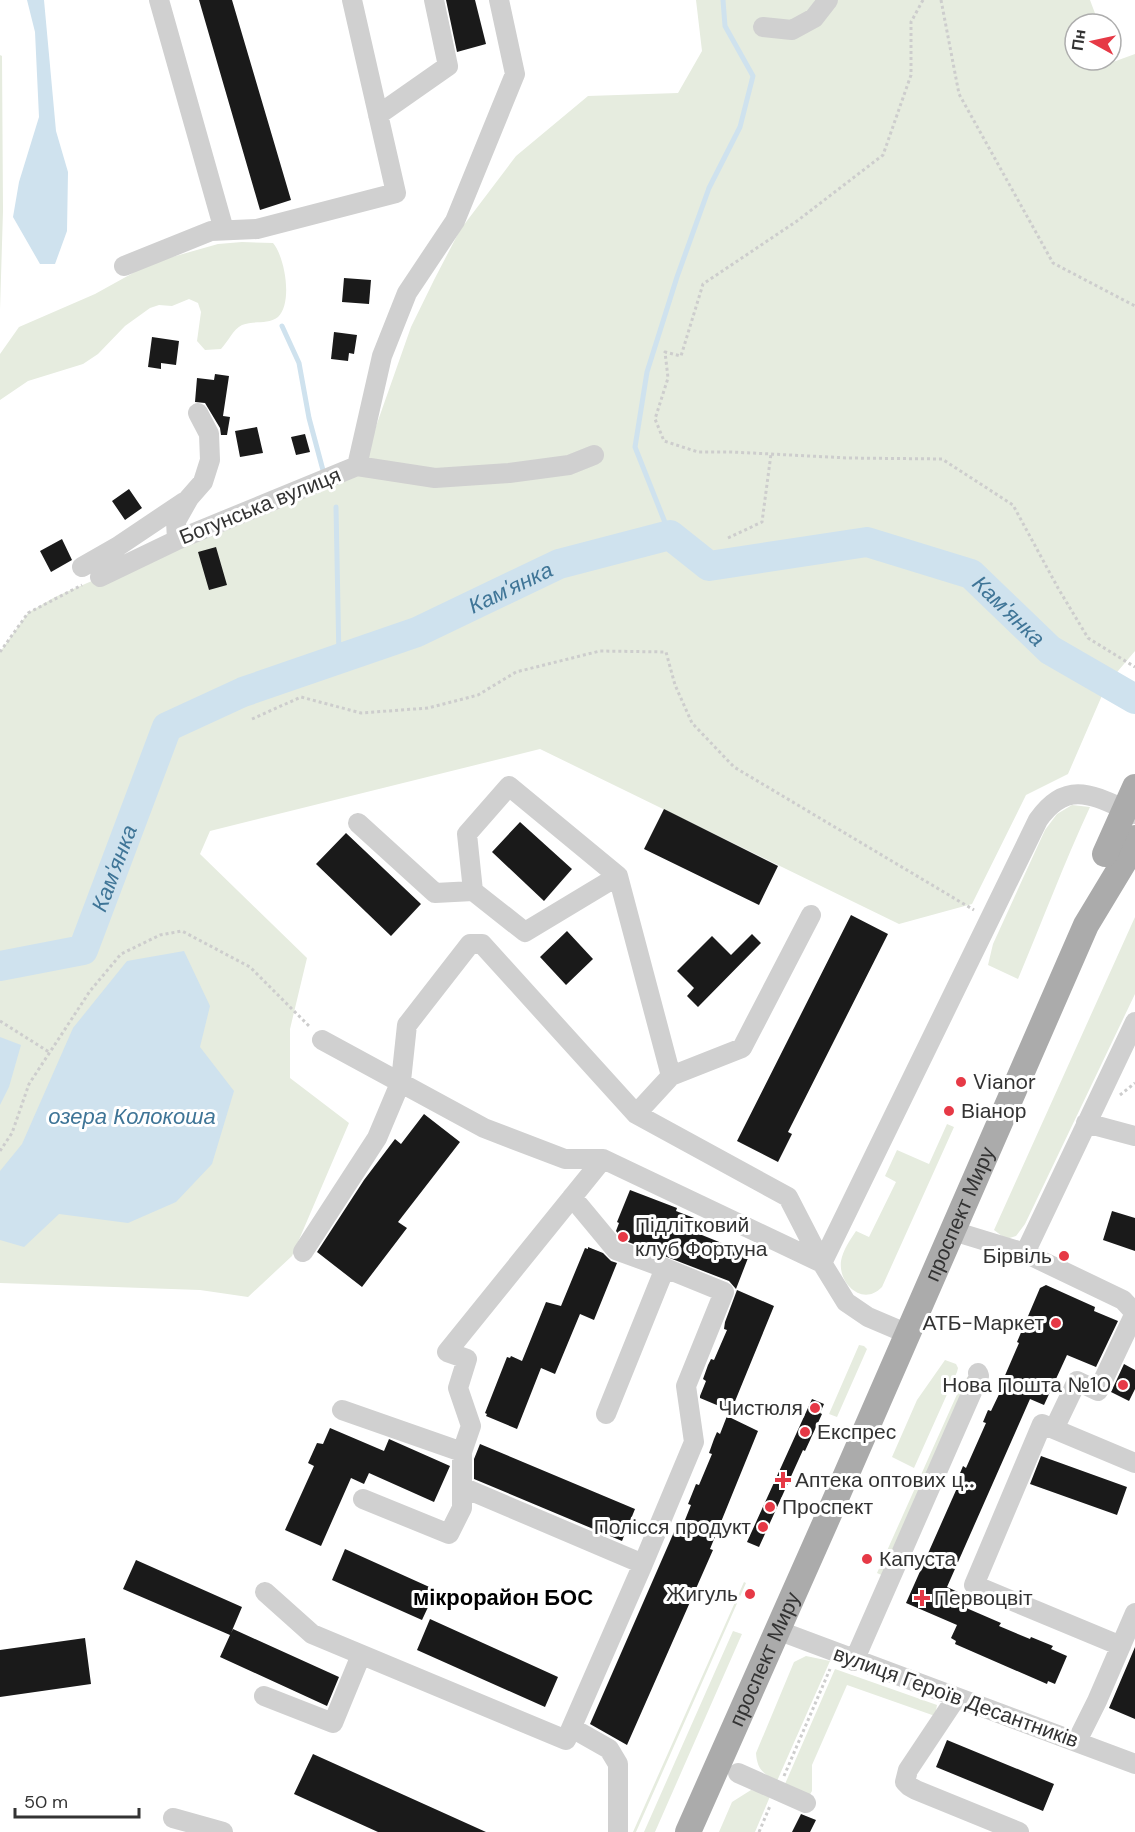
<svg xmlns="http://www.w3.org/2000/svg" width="1135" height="1832" font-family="'DM Sans',sans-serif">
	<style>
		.green { fill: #e6ecdf }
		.water { fill: #cfe2ee }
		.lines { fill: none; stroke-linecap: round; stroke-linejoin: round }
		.stream { stroke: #cfe2ee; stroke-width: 5 }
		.river { stroke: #cfe2ee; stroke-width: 30 }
		.building { fill: #1a1a1a }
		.path { stroke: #cdcdcd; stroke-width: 3; stroke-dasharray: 3 3; stroke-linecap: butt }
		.minor { stroke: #d0d0d0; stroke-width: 20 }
		.major { stroke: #ababab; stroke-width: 26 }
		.major-bridge { stroke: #ababab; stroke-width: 26 }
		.poi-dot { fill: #e63946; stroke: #fff; stroke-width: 2 }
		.labels { text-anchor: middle; stroke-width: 6; stroke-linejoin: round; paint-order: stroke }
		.street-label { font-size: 21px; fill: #333; stroke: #fff }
		.poi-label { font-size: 21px; fill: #333; stroke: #fff; text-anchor: start }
		.water-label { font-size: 22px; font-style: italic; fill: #3f7597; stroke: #fff }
		.neighbourhood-label { font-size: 22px; font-weight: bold; fill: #000; stroke: #fff }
	</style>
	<rect width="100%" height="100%" fill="#fff"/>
	<path class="green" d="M696,0H1090L1099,24H1075V60H1111V58L1113,62L1135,54V651L1107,684L1068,774L1026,795L972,904L899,924L540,749L210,831L200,854L307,958L290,1029V1078L349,1123L292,1256L248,1297L200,1290L0,1283V652L28,613L55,597L357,466L374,432L411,327L434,280L460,230L516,156L588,96L678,93L702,51Z
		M0,55L2,56L3,211L0,310Z
		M242,242L273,243C285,257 293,303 278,317C268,325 254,320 242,325C233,329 228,342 221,349L205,350L197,341L201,312L198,303L189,299L172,306L159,305L150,308L125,326L98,354L83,364L28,381L0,400V354L19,327L95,294L151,263L218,244Z
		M1072,805L1090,807C1064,863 1042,922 1018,979L988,965L993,944L1045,830L1057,814Z
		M1135,917V994L1025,1224L1016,1236L1006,1239L994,1230Z
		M947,1124L954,1127L882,1287C863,1307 838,1284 841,1261C843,1250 850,1240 856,1231L869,1237L896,1182L885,1176L897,1150L929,1164Z
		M859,1345L864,1346L867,1349L837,1417L829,1414Z
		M945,1360L956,1364L958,1368L957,1372L914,1468L892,1457L917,1400Z
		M970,1375L886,1577L877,1573L963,1381Z
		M744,1582L746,1583L636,1832H633Z
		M733,1631L742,1634L655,1832H644Z
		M806,1656L830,1661L777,1781C763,1774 757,1769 756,1753L794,1662Z
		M835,1669L937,1705L935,1716L847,1685L812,1765V1791L809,1796L785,1784Z
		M751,1790L771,1794L755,1832H719L732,1802Z"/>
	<path class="water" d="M27,0H44L56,131L68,172L67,231L55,264H40L13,217L19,182L39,117L35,32Z
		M184,951L210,1006L200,1047L234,1091L212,1164L176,1202L128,1223L59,1214L24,1247L0,1240V1171L22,1144L73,1028L127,961Z
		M0,1037L21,1045L9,1087L0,1105Z"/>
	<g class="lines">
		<path class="stream" d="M282,326L299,363L309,418L324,474
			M336,507L339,659
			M670,535L635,447L647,372L677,277L709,188L740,127L753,76L725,26L723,0"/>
		<path class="river" id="s1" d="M0,966L83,950L167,727L243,692L417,632L559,564L670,535L709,566L867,542L971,574L1050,650L1135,699"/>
	</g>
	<path class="building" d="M199,0H232L291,200L260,210Z
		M446,0H475L486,44L457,52Z
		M344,278L371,280L369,304L342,302Z
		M334,332L357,335L354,354L349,353L348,361L331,359Z
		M152,337L179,341L176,365L161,363V369L148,367Z
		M215,374L229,376L223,416L230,417L227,435H221L220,428L205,403L195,402L197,378L214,380Z
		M257,427L263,453L240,457L235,431Z
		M305,434L310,452L296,455L291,437Z
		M129,489L142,508L125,520L112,501Z
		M62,539L72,560L51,572L40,551Z
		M216,547L227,585L209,590L198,552Z
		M664,809L778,866L759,905L644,849Z
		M520,822L572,869L544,901L492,852Z
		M346,833L421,904L391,936L316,864Z
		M851,915L888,934L788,1132L792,1134L778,1162L737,1141Z
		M567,931L593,959L566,985L540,957Z
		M752,934L761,943L698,1007L687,996L694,988L677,971L712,936L731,955Z
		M424,1114L460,1142L398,1222L407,1228L362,1287L317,1252L364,1180L395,1139L401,1144Z
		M630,1190L677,1208L676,1211L702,1221L697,1233L734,1248L733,1251L748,1258L736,1289L729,1281L623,1240L616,1231L619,1223L617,1222Z
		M1112,1211L1135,1218V1251L1103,1240Z
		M588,1247L603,1253L611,1261L617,1263L594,1320L580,1314L555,1374L541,1368L517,1429L486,1416L487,1414L485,1413L507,1357L510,1358L511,1356L522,1361L546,1302L561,1306L585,1248L588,1249Z
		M1046,1285L1095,1307L1094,1311L1118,1321L1096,1367L1067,1355L1044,1405L1030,1399L947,1587L969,1597L964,1607L1001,1623L999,1626L1030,1639L1031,1637L1053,1646L1051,1649L1067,1656L1055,1684L1048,1681L1047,1684L955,1644L956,1641L951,1638L957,1625L906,1603L961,1479L958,1478L963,1466L966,1468L986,1423L983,1422L988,1410L991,1411L1002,1388L1000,1387L1019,1343L1017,1342L1040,1288Z
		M737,1290L774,1306L731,1411L700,1398V1396L706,1381L703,1379L708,1365L711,1359L714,1360L727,1330L724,1329L725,1322Z
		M1124,1364L1135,1370V1389L1129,1401L1111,1392Z
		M812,1399L824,1404L820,1413L822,1414L805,1451L803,1450L759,1547L747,1542Z
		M727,1416L758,1431L710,1549L713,1550L627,1745L590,1724L674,1532L679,1535L691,1505L688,1504L696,1484L699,1485L712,1454L709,1453L714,1439L717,1432L720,1434Z
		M330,1428L384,1451L389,1439L450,1466L434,1502L369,1473L364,1484L351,1478L321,1546L285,1530L314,1466L308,1463L317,1443L323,1444Z
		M480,1444L635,1509L622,1541L474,1479V1459Z
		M1041,1456L1127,1487L1117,1515L1030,1484Z
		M345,1549L436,1590L422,1620L332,1580Z
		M136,1560L242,1607L231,1633L233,1629L339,1677L327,1706L220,1657L230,1635L123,1589Z
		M430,1619L558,1677L545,1707L417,1650Z
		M85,1638L91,1684L0,1697V1650Z
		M1135,1647V1719L1109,1708Z
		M947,1740L1054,1784L1043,1811L936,1767Z
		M313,1754L486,1832H378L294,1794Z
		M801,1814L816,1820L810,1832H792Z"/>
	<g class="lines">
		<path class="path" d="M923,0L911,22V75L883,155L797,221L703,284L681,356L665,352L668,378L655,419L664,441L698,452H732L848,458L942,459L1013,505L1058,588L1088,638L1135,667
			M941,0L959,94L1053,263L1135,306
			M728,538L762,522L771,454
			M0,652L28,613L82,585
			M252,719L301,697L361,713L428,708L478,695L516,672L600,651L666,652L675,685L692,723L734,767L974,910
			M0,1021L49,1052
			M1120,1095L1135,1083
			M0,1151L12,1133L29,1084L90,991L121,954L160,935L182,931L250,967L310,1027
			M784,1776L830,1669
			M759,1832L770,1806"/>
		<path class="minor" d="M159,0L224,230
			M763,27L792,30L814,18L828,0
			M378,115L448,66L434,0
			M124,266L211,231L257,229L396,193L352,0
			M357,466L435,478L509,473L569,465L594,455
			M177,540L176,521L189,498L203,482L210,460L209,434L198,413
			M82,567L117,547L184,502
			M100,577L177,540L357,466L382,356L407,293L455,221L515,74L499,0
			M358,823L435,893L473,891
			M618,876L525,932L473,891L467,834L509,786L618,876L671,1076
			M322,1040L484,1128L565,1159H603L822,1263
			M636,1114L671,1076L742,1048L811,915
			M1086,1123L1135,1136
			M572,1197L616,1250L665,1268
			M953,1231L1025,1253L1123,1300L1135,1313
			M303,1252L377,1138L401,1081L407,1025L470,944H482L636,1114L788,1197L822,1263
			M1025,1253L1135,1022
			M908,1334L868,1317L846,1302L822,1263L1038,820C1068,777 1096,797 1135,814
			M342,1410L462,1452L471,1426L458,1388L467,1359L447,1352L603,1159
			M1054,1429L1077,1381L1098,1391L1135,1313
			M462,1487L643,1564L694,1442L686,1386L724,1292L665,1268L606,1414
			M363,1499L449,1534L462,1508V1452
			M265,1592L312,1634L566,1740L643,1564
			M777,1630L1135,1764
			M1121,1646L974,1585L1042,1424L1135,1463
			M854,1661L979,1376L978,1373
			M264,1696L333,1723L361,1655
			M956,1698L908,1770L905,1782L909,1786L916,1790L1019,1832
			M572,1728L609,1749L618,1764V1832
			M1077,1741L1097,1701L1135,1613
			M738,1773L806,1803
			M173,1818L223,1832"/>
		<path class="major" id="s2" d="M688,1832L826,1521L1086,925L1124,862L1135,838"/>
		<path class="major-bridge" d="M1105,854L1135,787"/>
	</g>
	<g class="poi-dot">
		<circle cx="961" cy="1082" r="6"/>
		<circle cx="949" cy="1111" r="6"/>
		<circle cx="623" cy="1237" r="6"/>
		<circle cx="1064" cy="1256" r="6"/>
		<circle cx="1056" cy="1323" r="6"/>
		<circle cx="1123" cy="1385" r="6"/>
		<circle cx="815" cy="1408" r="6"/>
		<circle cx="805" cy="1432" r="6"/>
		<path d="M780 1471h6v6h6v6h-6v6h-6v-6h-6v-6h6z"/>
		<circle cx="770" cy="1507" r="6"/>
		<circle cx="763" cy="1527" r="6"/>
		<circle cx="867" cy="1559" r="6"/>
		<circle cx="750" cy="1594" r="6"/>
		<path d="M919 1589h6v6h6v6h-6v6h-6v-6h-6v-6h6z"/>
	</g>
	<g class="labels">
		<g class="street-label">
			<text transform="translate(260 506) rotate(-22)" y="7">Богунська вулиця</text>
			<text dy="7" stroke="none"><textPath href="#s2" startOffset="675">проспект Миру</textPath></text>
			<text dy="7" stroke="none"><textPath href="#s2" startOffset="189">проспект Миру</textPath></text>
			<text transform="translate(956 1697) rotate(20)" y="7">вулиця Героїв Десантників</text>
		</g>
		<g class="poi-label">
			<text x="973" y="1089">Vianor</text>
			<text x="961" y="1118">Віанор</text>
			<text x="635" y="1232">Підлітковий<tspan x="635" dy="24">клуб Фортуна</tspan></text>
			<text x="1052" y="1263" text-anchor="end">Бірвіль</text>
			<text x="1044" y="1330" text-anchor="end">АТБ-Маркет</text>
			<text x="1111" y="1392" text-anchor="end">Нова Пошта №10</text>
			<text x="803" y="1415" text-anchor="end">Чистюля</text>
			<text x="817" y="1439">Експрес</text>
			<text x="795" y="1487">Аптека оптових ц‥</text>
			<text x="782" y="1514">Проспект</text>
			<text x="751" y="1534" text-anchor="end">Полісся продукт</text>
			<text x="879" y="1566">Капуста</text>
			<text x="738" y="1601" text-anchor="end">Жигуль</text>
			<text x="934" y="1605">Первоцвіт</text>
		</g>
		<g class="water-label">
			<text dy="8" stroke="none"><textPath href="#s1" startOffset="694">Кам'янка</textPath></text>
			<text dy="8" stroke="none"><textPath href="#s1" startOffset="1234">Кам'янка</textPath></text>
			<text dy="8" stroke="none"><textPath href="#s1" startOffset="172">Кам'янка</textPath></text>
			<text x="132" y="1124">озера Колокоша</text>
		</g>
		<g class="neighbourhood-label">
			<text x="503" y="1605">мікрорайон БОС</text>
		</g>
	</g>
	<g transform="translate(1093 42) rotate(278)"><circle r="28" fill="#ffffff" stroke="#adadad" stroke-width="1.5"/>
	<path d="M0-4.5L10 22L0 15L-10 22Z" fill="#e63946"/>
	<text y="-9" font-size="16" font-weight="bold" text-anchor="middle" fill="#333333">Пн</text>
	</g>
	<path d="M15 1808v9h124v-9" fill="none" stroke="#333333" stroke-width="3"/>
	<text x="24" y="1808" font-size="18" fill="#333333" stroke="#ffffff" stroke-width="4.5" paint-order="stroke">50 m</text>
</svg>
